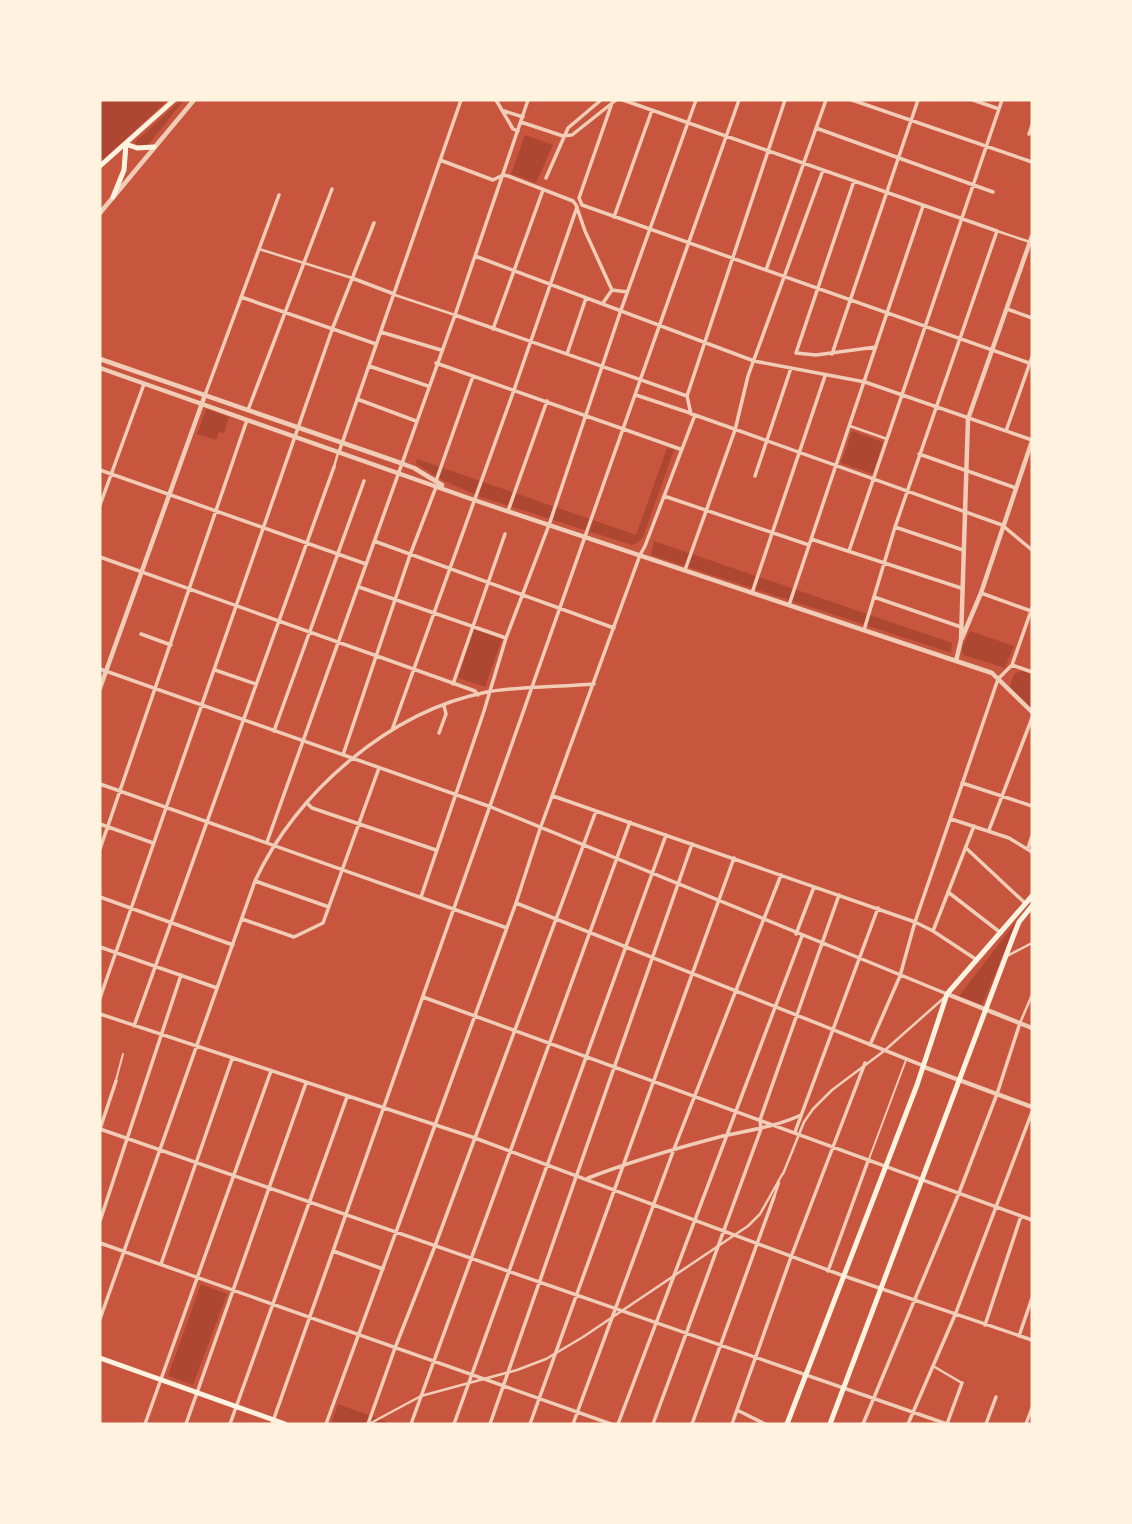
<svg xmlns="http://www.w3.org/2000/svg" width="1132" height="1524" font-family="'Roboto Condensed',sans-serif">
	<style>
		.green { fill: #ae4732 }
		.lines { fill: none; stroke-linecap: round; stroke-linejoin: round }
		.service { stroke: #f1ccb7; stroke-width: 2 }
		.pedestrian { stroke: #f1ccb7; stroke-width: 2.5 }
		.minor { stroke: #f1ccb7; stroke-width: 3.5 }
		.tertiary { stroke: #f1ccb7; stroke-width: 4.5 }
		.secondary { stroke: #fff3e0; stroke-width: 5 }
		.primary { stroke: #fff3e0; stroke-width: 5 }
	</style>
	<rect width="100%" height="100%" fill="#c8553d"/>
	<path class="green" d="M101,100H168L100,163Z
		M181,100H184L149,144L140,146L134,143Z
		M525,135L553,145L536,183L511,174Z
		M206,409L229,417L224,433L219,432L216,440L197,434Z
		M852,431L883,442L873,474L841,463Z
		M667,448L674,450L643,537L638,542L632,545L481,497L444,481L416,464L417,459L636,535Z
		M654,541L952,643L951,653L651,555Z
		M474,629L502,639L485,687L458,678Z
		M970,631L1014,646L1005,668L963,655L962,648Z
		M1021,671L1032,674V712L1009,689L1014,674Z
		M1018,919L982,1005L959,996Z
		M201,1284L227,1294L193,1385L168,1376Z
		M338,1404L387,1422V1424H331Z"/>
	<g class="lines">
		<path class="service" d="M116,1080L123,1054
			M869,1159L906,1060"/>
		<path class="pedestrian" d="M997,231L1030,242
			M259,249L352,278
			M395,295L455,315
			M850,426L887,439
			M334,467L338,453
			M1007,956L1032,943
			M1020,1023L1032,995
			M783,1174L804,1122L813,1109L832,1090L884,1051L945,997
			M774,1197L779,1183
			M933,1366L962,1383
			M369,1424L421,1396L517,1370L546,1359L583,1337L748,1226L760,1214L783,1173"/>
		<path class="minor" d="M496,100L513,129L518,131
			M623,100L997,231L895,527L864,630
			M852,100L1032,162
			M973,100L999,109
			M612,103L579,198L582,205L1032,364
			M504,111L523,117
			M521,122L563,136L572,135L616,100
			M816,128L993,192
			M1029,134L1032,125
			M440,160L493,180L503,175L508,176L573,201L576,205L585,231L612,290L627,292
			M546,178L568,128L601,100
			M854,181L796,353L816,355L876,347
			M614,217L652,110
			M475,256L754,361L865,382L1032,440
			M766,270L826,100
			M352,278L394,294
			M241,297L376,344
			M603,303L612,290
			M1007,309L1032,318
			M455,315L687,396
			M493,329L543,190
			M381,332L441,350
			M567,354L586,298
			M832,354L918,100
			M436,363L680,449
			M369,366L428,386
			M205,395L279,195
			M636,395L690,413
			M357,399L416,421
			M248,410L332,189
			M695,415L1002,525L1032,550
			M695,415L691,414L687,396L785,100
			M1006,431L1032,357
			M339,452L461,100
			M919,454L1016,488
			M100,470L366,564
			M755,476L791,368
			M436,481L473,376
			M664,496L809,545
			M100,505L144,384
			M508,511L547,401
			M895,527L963,550
			M811,539L961,588
			M374,541L614,628
			M849,551L1002,100
			M100,557L475,691L478,695
			M685,570L735,430L748,376L823,170
			M359,587L506,638
			M752,593L825,376
			M981,593L1031,611
			M874,597L961,627
			M789,605L923,206
			M141,634L171,645
			M1012,665L1032,672
			M100,669L491,807L947,994
			M215,670L256,684
			M453,684L505,534
			M392,730L514,390L577,207
			M274,731L364,481
			M439,733L446,714L444,706
			M343,755L410,555L436,487
			M962,783L1032,806
			M100,784L507,928
			M553,796L915,922L933,931L977,960
			M307,803L312,808L436,850
			M951,819L1009,838L1032,852
			M100,824L153,843
			M989,830L1032,718
			M267,842L455,315L528,100
			M966,848L1026,904
			M1028,848L1032,836
			M100,849L247,420
			M255,881L329,907
			M948,892L1001,933
			M100,897L233,945
			M421,897L484,711L506,638L549,525L621,310L696,100
			M516,903L924,1066
			M242,919L294,937L323,923L379,768
			M933,931L974,826
			M796,934L814,887
			M100,947L217,988
			M423,997L1032,1220
			M100,998L333,327L374,223
			M100,1014L475,1138L844,1276L1032,1340
			M134,1026L334,467
			M870,1045L900,976L915,922L998,679L1012,665L1032,608
			M100,1129L947,1424
			M100,1129L116,1081
			M795,1132L878,908
			M588,1178C632,1161 677,1148 723,1136C750,1130 775,1127 801,1115
			M100,1221L181,975
			M100,1243L611,1424
			M333,1251L383,1269
			M161,1264L232,1059
			M828,1271L868,1161
			M100,1319L255,881C296,792 390,711 487,692C522,686 559,687 594,684
			M985,1325L1021,1216
			M1019,1336L1032,1298
			M737,1410L765,1424
			M145,1424L271,1071
			M186,1424L306,1083
			M230,1424L347,1097
			M272,1424L739,100
			M326,1424L516,903L540,829L640,555L645,546L695,415
			M368,1424L395,1348L435,1246L596,811
			M411,1424L630,822
			M454,1424L666,835
			M490,1424L692,844
			M530,1424L734,858
			M573,1424L674,1149L781,875
			M618,1424L802,936
			M653,1424L761,1129L760,1120L839,895
			M692,1424L774,1197
			M732,1424L791,1257L865,1063
			M863,1424L959,1193L997,1094L1020,1023
			M908,1424L955,1315L1032,1112
			M947,1424L962,1383
			M986,1424L996,1397
			M1026,1424L1032,1408"/>
		<path class="tertiary" d="M100,213L194,100
			M100,359L395,461L414,468L442,485
			M100,368L474,500L992,673L1032,712
			M962,638L981,593L1032,441
			M956,661L961,640L968,419L1032,236
			M100,688L205,395
			M947,994L1032,1028
			M924,1067L1032,1107"/>
		<path class="secondary" d="M100,1358L285,1424
			M787,1424L917,1085L947,994L1032,896
			M830,1424L1013,937L1019,922L1032,906"/>
		<path class="primary" d="M100,166L174,100
			M113,197L124,170L126,144L137,148L154,147"/>
	</g>
	<rect width="1132" height="1524" fill="none" stroke="#fff3e0" stroke-width="203"/>
</svg>
